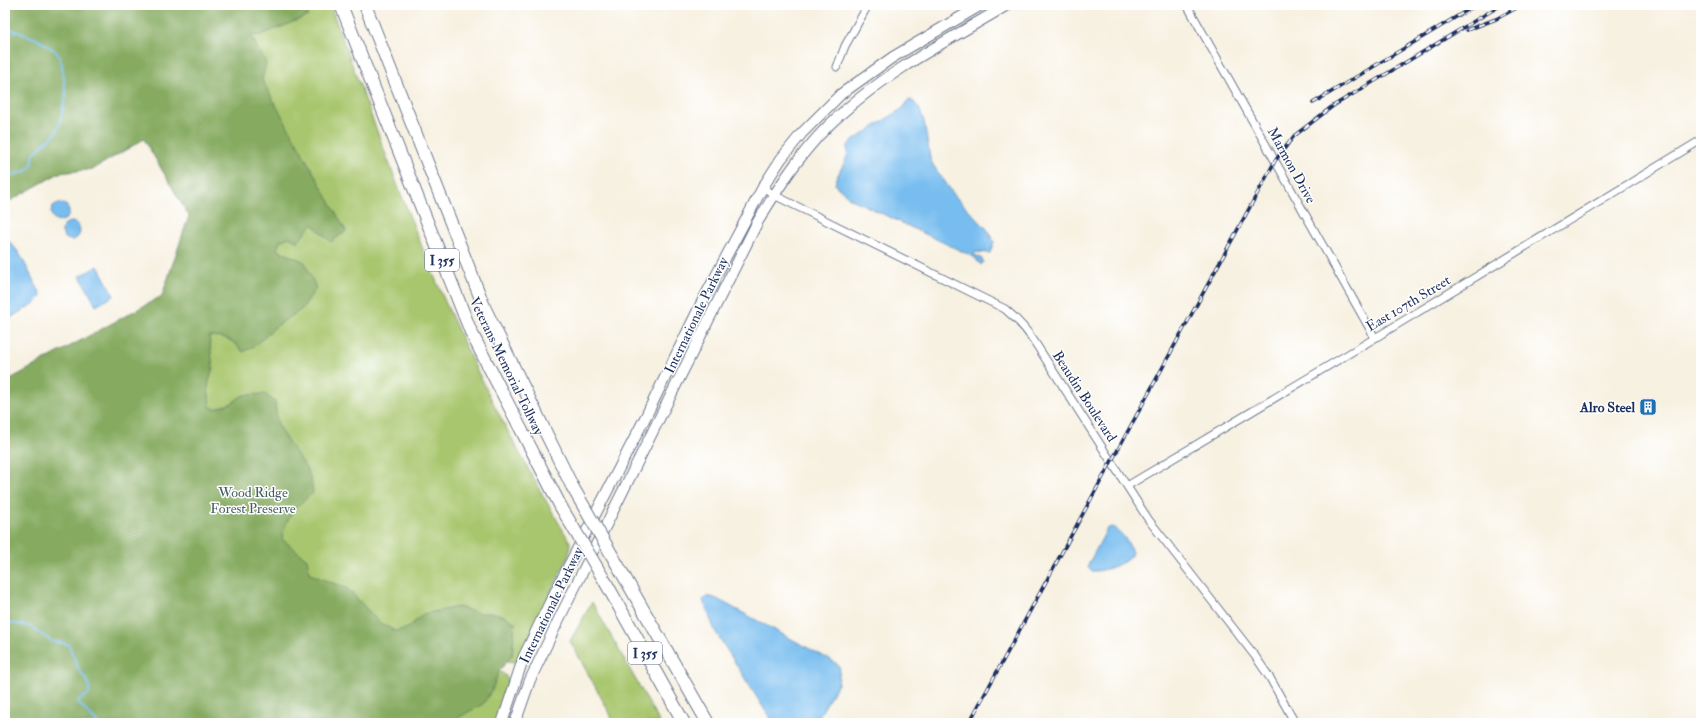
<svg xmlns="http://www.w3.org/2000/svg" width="1706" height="728" font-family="'IM FELL Double Pica',serif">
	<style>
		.green { fill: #a8c66d; stroke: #627a66 }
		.forest { fill: #86ab60; stroke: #506d5f }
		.water { fill: #78bdef; stroke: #4a76a6 }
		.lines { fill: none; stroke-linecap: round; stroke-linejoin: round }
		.stream { stroke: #78bdef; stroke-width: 2 }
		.street-casing { stroke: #68738c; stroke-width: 9 }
		.secondary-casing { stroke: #68738c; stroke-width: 12 }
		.highway-casing { stroke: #68738c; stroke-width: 14 }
		.street { stroke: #fff; stroke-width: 7 }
		.secondary { stroke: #fff; stroke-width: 10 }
		.highway { stroke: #fff; stroke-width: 12 }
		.rail-casing { stroke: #1b2f5e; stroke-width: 3.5 }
		.rail { stroke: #fff; stroke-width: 2; stroke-dasharray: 6; stroke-linecap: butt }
		.highway-bridge-casing { stroke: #68738c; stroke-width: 14; stroke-linecap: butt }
		.highway-bridge { stroke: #fff; stroke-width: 12 }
		.labels { text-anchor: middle; stroke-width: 3; stroke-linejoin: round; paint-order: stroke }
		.shield { fill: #fff; stroke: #5f6d8e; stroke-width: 1 }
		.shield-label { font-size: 13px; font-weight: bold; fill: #1b2f5e }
		.street-label { font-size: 14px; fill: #1b2f5e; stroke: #fff }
		.poi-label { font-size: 14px; font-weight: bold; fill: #1b2f5e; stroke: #fff; text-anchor: end }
		.park-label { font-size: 14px; fill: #455c62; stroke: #fff }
	</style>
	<rect width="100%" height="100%" fill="#fff"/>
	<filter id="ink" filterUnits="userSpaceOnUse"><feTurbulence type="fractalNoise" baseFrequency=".025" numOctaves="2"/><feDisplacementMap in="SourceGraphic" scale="8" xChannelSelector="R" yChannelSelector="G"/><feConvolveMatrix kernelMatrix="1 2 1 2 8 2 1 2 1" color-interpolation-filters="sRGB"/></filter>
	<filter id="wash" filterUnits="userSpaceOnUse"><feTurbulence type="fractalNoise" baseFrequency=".012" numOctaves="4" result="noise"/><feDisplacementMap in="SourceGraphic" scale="16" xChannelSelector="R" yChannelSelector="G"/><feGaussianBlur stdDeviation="0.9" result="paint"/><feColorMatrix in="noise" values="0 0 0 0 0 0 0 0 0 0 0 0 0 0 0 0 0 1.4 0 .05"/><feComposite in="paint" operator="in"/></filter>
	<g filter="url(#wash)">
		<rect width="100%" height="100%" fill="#f7f1e1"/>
		<path class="green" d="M5,5L308,16L304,5H330C368,106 404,208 447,306C483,387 525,466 570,542L569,555L519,659L514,662L507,661L512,655L515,624L495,669C502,673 508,675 509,684L496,723H5V382L162,296L189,216L144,139L93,169L59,173L8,202L5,201Z
			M592,602L660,723H615L570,641Z"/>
		<path class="forest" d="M5,5H304L308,16L261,35L251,36L266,63L262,80L346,231L331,242L312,224L298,242L289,237L280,241L277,250L305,262L316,288L302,309L275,327L257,344L243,352C232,339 226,337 209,336L213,367L208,386L210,406L215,409L232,403L243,395L265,394L275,402C276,408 276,415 277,421C286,449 311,460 313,493C294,508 287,515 282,539L307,559L310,574L348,589L379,622L395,631L408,628L423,614L458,607L479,613H495L507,617L515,623L512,655L499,671L492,690L483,704L452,721L451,723H14L7,717L5,712V382L162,296L189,216L144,139L93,169L59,173L8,202L5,201Z"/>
		<path class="water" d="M909,100L913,101L919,108L924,121L930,158L933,165L955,196L987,229L994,242L990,253L974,252L975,255L982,259L983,262L981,265L974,257L851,199L835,185C836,171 851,160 847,147L851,142L903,108Z
			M51 212a9 9 0 1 1 18 0a9 9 0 1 1-18 0Z
			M62 231a9 9 0 1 1 18 0a9 9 0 1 1-18 0Z
			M5,238C22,250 29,275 40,292L41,297L35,303L5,321Z
			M98,266L114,296L96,306L80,276Z
			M1111,527C1119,528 1132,546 1132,554C1126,564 1103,572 1092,571L1088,567L1089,563L1107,529Z
			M706,597H711L717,599L836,663L840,668L838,684L815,723H773L715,631L703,600Z"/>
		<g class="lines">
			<path class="stream" d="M5,27L39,40L57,52L62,65L66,96L59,125L54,135L34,153L32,165L27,170L15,175L5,173
				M5,622L29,626L51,641L68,644C73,652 74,660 78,668C84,680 91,679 89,694L78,701C83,710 91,715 97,723"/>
		</g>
	</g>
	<g filter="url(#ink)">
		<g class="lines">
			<defs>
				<path id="street" d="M1187,5L1375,338
					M837,67L845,46L868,5
					M763,187L774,195L1005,309C1017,319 1026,329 1034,341L1148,519L1255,656L1270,678L1295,723
					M1127,486L1375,338L1701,140"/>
				<path id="secondary" d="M502,723L524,656L551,600L646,416L702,302L763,187L781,159L802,133L841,94L893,57L981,5
					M515,723L530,680L559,619L757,223C781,183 806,144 842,113C891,69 951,39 1007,5"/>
				<path id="highway" d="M341,5L471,332L561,507
					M365,5L485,309L572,486
					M617,564L708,723
					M606,583L684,723"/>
			</defs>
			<use href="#street" class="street-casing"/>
			<use href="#secondary" class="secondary-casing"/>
			<use href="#highway" class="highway-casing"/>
			<use href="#street" class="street"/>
			<use href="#secondary" class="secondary"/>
			<use href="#highway" class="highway"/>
			<defs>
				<path id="rail" d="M1467,30L1496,19L1522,5
					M1313,103L1476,5
					M969,723L1275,161L1294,136L1333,106L1501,5"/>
			</defs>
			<use href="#rail" class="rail-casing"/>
			<use href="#rail" class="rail"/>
			<defs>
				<path id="highway-bridge" d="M572,486L617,564
					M561,507L606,583"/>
			</defs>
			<use href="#highway-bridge" class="highway-bridge-casing"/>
			<use href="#highway-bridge" class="highway-bridge"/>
		</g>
	</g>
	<defs>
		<symbol id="building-square" viewBox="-11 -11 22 22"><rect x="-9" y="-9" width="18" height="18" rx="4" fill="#1f6fb2" stroke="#fff"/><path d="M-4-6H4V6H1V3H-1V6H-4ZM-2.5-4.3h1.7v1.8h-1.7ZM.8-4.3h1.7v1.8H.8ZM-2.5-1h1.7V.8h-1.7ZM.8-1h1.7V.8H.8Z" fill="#fff"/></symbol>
	</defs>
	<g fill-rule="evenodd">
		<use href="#building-square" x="1638" y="397" width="20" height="20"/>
	</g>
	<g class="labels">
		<g class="shield">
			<rect x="425" y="249" width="34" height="22" rx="3"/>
			<rect x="628" y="642" width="34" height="22" rx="3"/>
		</g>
		<g class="shield-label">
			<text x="442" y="265">I 355</text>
			<text x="645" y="658">I 355</text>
		</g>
		<g class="street-label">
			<text transform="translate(1292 165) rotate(61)" y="5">Marmon Drive</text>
			<text transform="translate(1408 303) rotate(-31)" y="5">East 107th Street</text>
			<text transform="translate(696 315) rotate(-64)" y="5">Internationale Parkway</text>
			<text transform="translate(507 366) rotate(64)" y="5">Veterans Memorial Tollway</text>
			<text transform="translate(1085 396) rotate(57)" y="5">Beaudin Boulevard</text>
			<text transform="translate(551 605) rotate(-64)" y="5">Internationale Parkway</text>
		</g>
		<g class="poi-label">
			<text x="1635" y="412">Alro Steel</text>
		</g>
		<g class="park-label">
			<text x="253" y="497">Wood Ridge<tspan x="253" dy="16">Forest Preserve</tspan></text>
		</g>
	</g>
	<rect width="1706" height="728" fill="none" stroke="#fff" stroke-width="20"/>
</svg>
